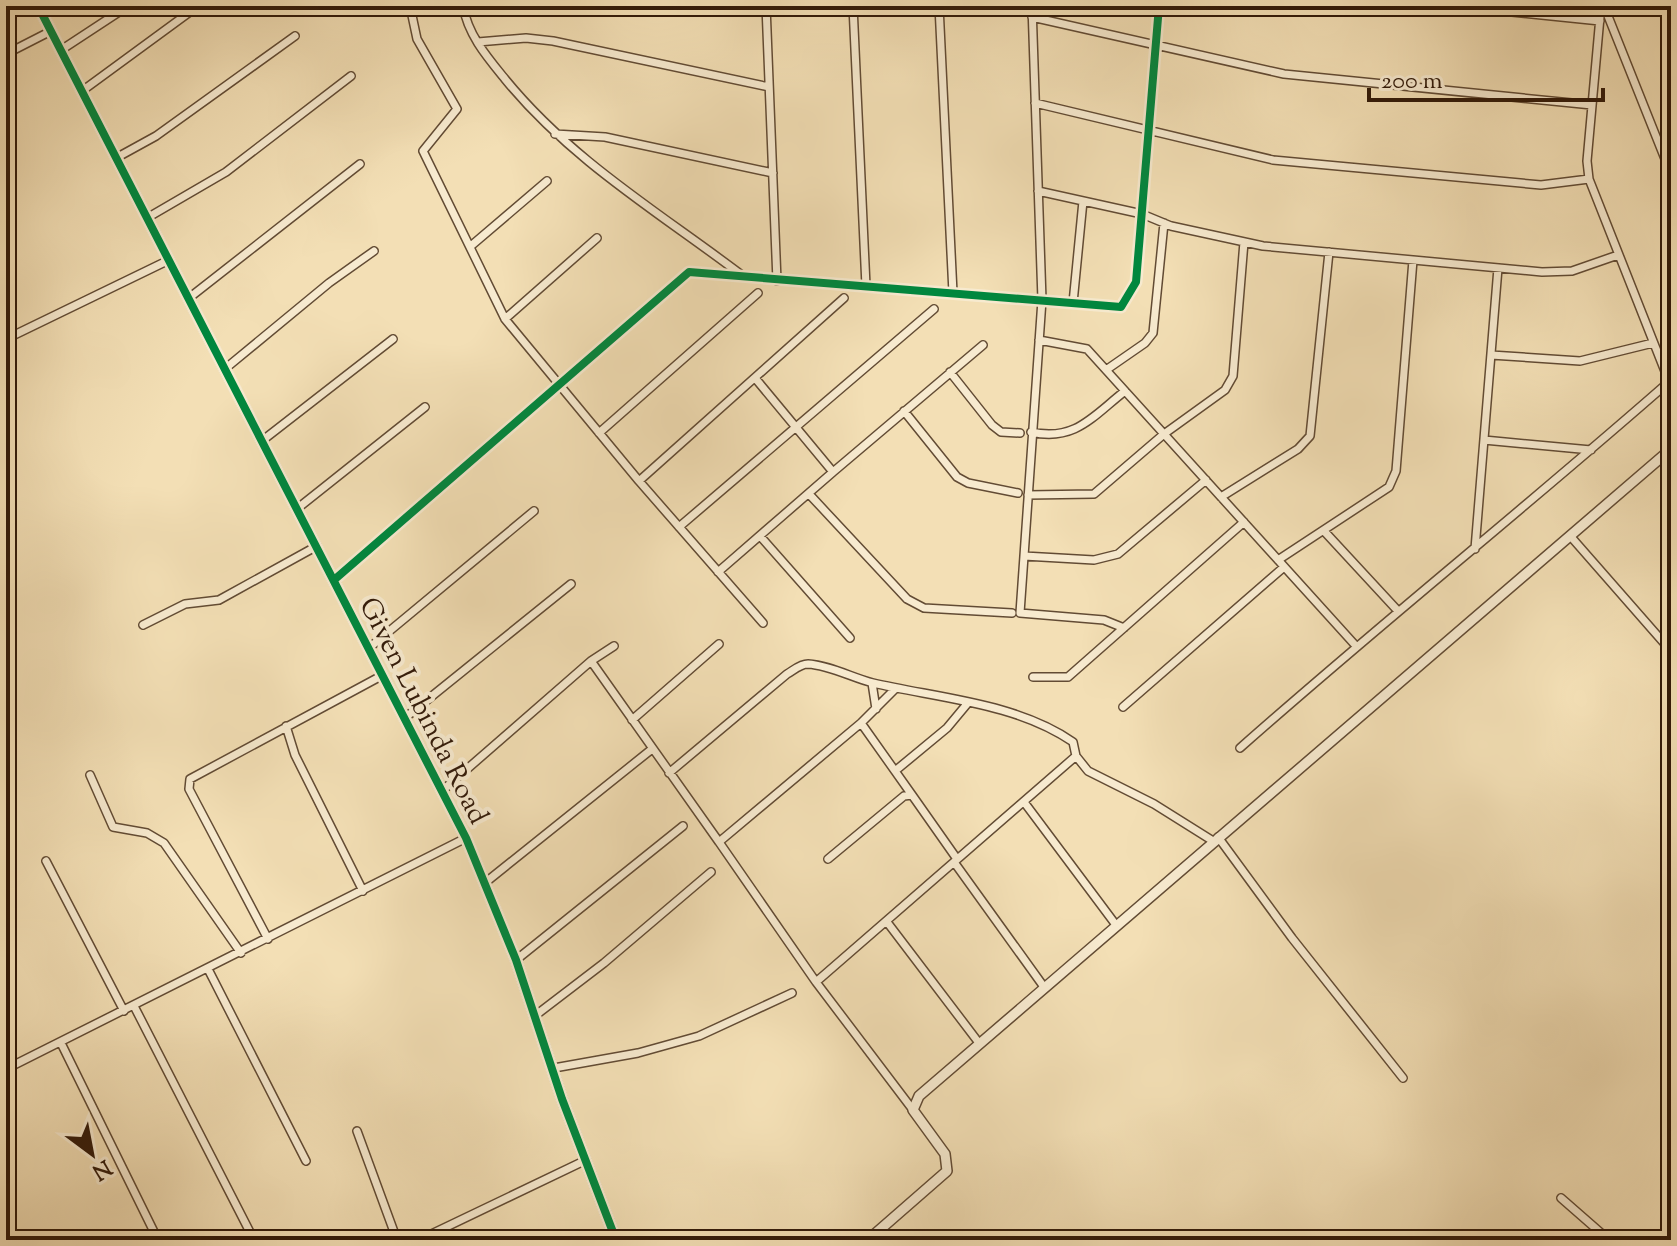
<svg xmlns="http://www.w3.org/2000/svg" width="1677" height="1246" font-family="'Sorts Mill Goudy',serif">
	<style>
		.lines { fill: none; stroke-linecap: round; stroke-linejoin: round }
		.minor-casing { stroke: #624b34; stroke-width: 10 }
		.tertiary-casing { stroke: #624b34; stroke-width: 12 }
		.minor { stroke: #f7eacf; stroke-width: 7 }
		.tertiary { stroke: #f7eacf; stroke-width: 9 }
		.cycleway-casing { stroke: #f7eacf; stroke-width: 13 }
		.cycleway { stroke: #00873e; stroke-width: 8 }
		.labels { text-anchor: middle; stroke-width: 8; stroke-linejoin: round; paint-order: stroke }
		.street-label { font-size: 28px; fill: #321a09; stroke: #f7eacf }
	</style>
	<rect width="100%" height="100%" fill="#f3dfb5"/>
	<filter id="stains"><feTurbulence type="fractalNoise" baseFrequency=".0025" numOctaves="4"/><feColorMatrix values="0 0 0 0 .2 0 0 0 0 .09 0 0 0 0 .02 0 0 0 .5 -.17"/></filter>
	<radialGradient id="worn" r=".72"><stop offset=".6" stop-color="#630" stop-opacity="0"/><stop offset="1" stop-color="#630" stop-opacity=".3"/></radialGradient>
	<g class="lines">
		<defs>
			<path id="minor" d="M410,6L417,39L457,109L423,151L505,319L639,481L844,298
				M463,6C468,35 487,57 505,79C572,161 660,213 743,276
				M766,6L777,281
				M853,6L866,286
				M939,6L953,293
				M1032,6L1042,300L1020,613L1104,620L1124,628
				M1453,6L1600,21
				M1601,6L1587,161L1589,179L1670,384
				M1604,6L1671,174
				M1032,17L1284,74L1592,105
				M478,42L526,38L553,41L769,87
				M61,50L128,6
				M6,54L51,31
				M82,91L198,6
				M1035,103L1273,160L1541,185L1589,179
				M555,134L605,137L773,173
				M116,158L156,136L295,36
				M1038,191L1142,214L1171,226L1263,246L1542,272L1572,271L1618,255
				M147,218L226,172L351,76
				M472,245L547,181
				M189,298L360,164
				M1073,303L1083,201
				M505,319L597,238
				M6,339L169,260
				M1039,340L1087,349L1356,646
				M1491,355L1580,361L1653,343
				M226,368L329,283L374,251
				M1106,370L1145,343L1153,333L1164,223
				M950,372L992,425L1001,432L1020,433
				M904,411L957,477L968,483L1018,493
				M1031,432C1075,442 1093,416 1125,391
				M599,433L758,293
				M263,440L393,339
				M1484,440L1591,450
				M833,472L983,345
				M639,481L763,623
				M809,494L907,599L924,608L1012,613
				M1028,495L1094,494L1164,434L1225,390L1233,376L1244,242
				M1221,497L1298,449L1310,436L1329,252
				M298,508L425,407
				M679,527L934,309
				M1324,531L1398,611
				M760,536L850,638
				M1572,538L1671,651
				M1475,549L1498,268
				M1024,556L1094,560L1118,554L1206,480
				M1278,560L1389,487L1396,471L1413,260
				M718,572L833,472L755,378
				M334,580L689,272L1121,307L1136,282L1159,6
				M143,625L185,604L219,600L317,546
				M369,648L534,511
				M591,661L719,842L861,723L896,688
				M1033,677H1068L1244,522
				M872,683L876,709
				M1123,707L1284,567
				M406,717L571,584
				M632,720L719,644
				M861,723L912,795
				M286,726L295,755L363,891
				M1240,748C1381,623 1529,505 1671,380
				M895,771L947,728L967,704
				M669,773L787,674C794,670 800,664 808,664C829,665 853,678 873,683C938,698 1017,703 1073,742L1076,756L1088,771L1154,804L1213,841
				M90,775L113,827L147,833L164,843L241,953
				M443,790L591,661L614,646
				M1024,802L1116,925
				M1218,837L1292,938L1403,1078
				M719,842L816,982L913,1110
				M828,859L904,796L912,795L957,859
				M46,861L124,1011
				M954,862L1044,987
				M486,882L652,749
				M887,922L979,1043
				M268,939L189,789L190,779L383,675
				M516,960L683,826
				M208,969L306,1161
				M816,982L1076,756
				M134,1006L254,1240
				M536,1015L604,963L711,872
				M61,1043L158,1240
				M554,1068L638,1053L699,1036L792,993
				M6,1069L466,838
				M357,1131L397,1240
				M1561,1198L1609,1240
				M419,1240L584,1161"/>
			<path id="tertiary" d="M38,6L466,838L516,960L562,1099L616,1240
				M868,1240L947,1171L945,1154L913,1110L919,1096L1671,449"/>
		</defs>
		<use href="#minor" class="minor-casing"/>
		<use href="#tertiary" class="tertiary-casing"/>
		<use href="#minor" class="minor"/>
		<use href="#tertiary" class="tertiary"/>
		<defs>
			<path id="cycleway" d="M38,6L466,838L516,960L562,1099L616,1240
				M334,580L689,272L1121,307L1136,282L1159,6"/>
		</defs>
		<use href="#cycleway" class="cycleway-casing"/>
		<use href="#cycleway" class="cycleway"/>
	</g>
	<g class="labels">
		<g class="street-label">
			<text transform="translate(425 710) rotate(63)" y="10">Given Lubinda Road</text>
		</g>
	</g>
	<rect width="1677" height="1246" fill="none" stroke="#f3dfb5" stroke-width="32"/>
	<rect x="8" y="8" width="1661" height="1230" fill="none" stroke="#321a09" stroke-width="4"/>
	<rect x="16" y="16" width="1645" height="1214" fill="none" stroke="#321a09" stroke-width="2"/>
	<g transform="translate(92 1154) rotate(148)" stroke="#f7eacf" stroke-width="6" paint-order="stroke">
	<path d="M0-6L14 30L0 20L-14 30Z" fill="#321a09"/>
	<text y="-12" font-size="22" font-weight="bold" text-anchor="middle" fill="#321a09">N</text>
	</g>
	<path d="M1369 88v12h234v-12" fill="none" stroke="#321a09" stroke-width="4"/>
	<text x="1381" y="88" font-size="24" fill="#321a09" stroke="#f7eacf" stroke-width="6" paint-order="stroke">200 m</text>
	<rect width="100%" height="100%" filter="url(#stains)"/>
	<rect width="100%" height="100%" fill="url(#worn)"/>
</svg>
